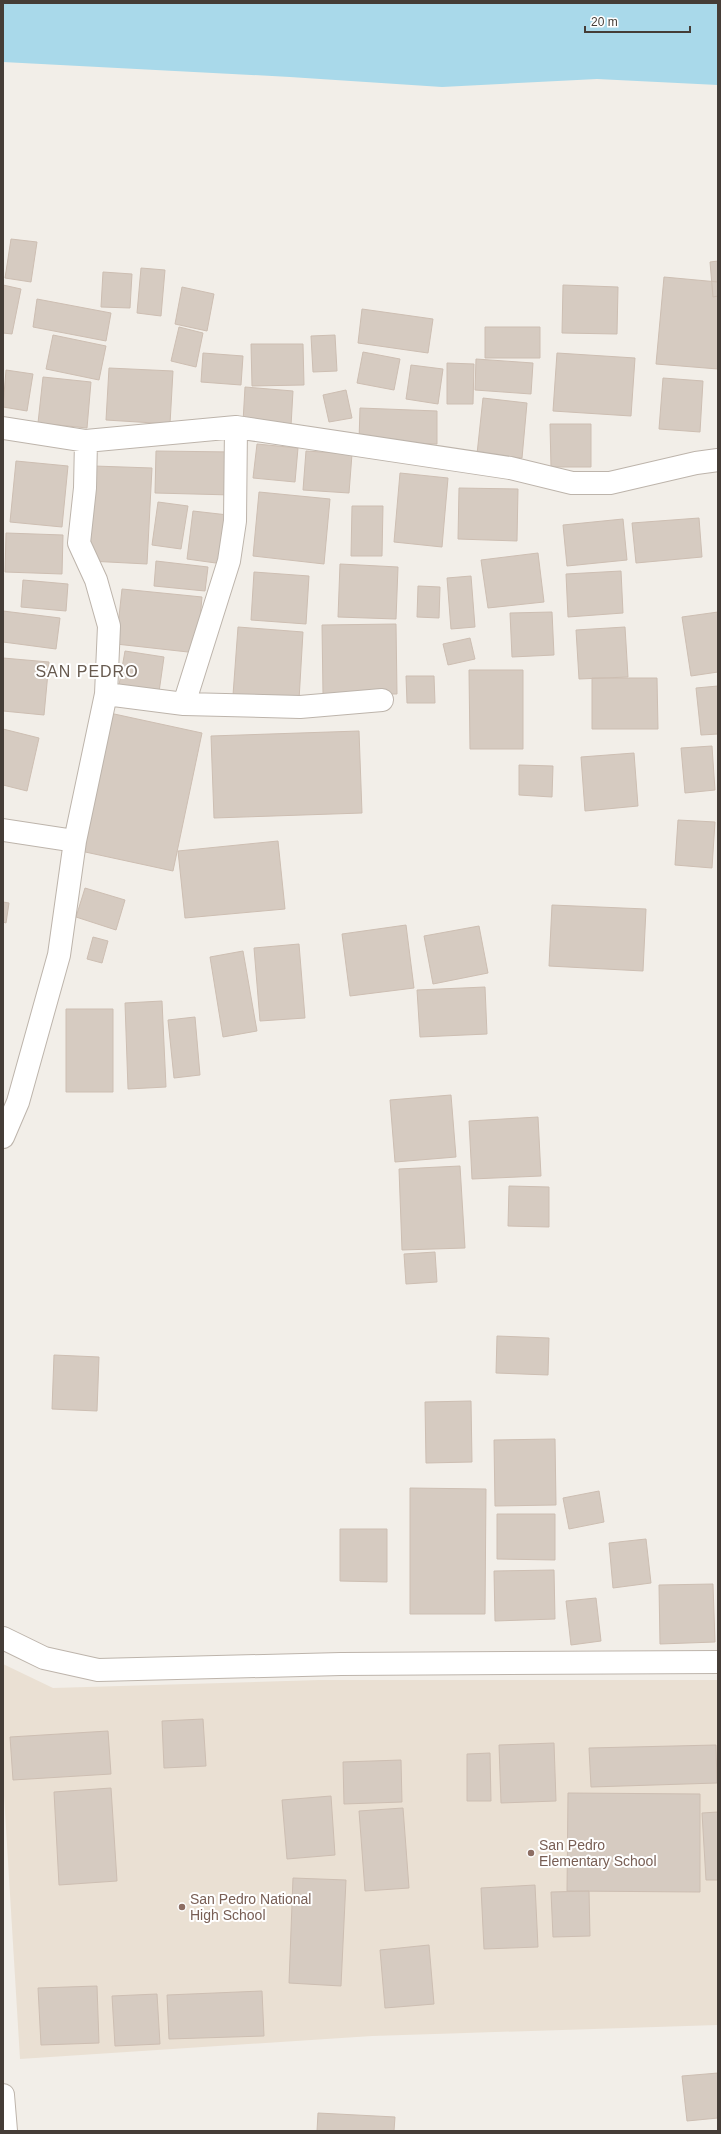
<svg xmlns="http://www.w3.org/2000/svg" width="721" height="2134" font-family="Arial,sans-serif">
	<style>
		.education { fill: #eae0d3 }
		.water { fill: #a9d9ea }
		.building { fill: #d6cbc1; stroke: #cdbeb2 }
		.lines { fill: none; stroke-linecap: round; stroke-linejoin: round }
		.minor-casing { stroke: #bdb4ab; stroke-width: 24 }
		.minor { stroke: #fff; stroke-width: 22 }
		.education-dot { fill: #8d6e63; stroke: #fff; stroke-width: 1.5 }
		.labels { text-anchor: middle; stroke-width: 4; stroke-linejoin: round; paint-order: stroke }
		.education-label { font-size: 14px; fill: #785e54; stroke: #fff; text-anchor: start }
		.quarter-label { font-size: 16px; letter-spacing: 1px; fill: #675a4f; stroke: #fff }
	</style>
	<rect width="100%" height="100%" fill="#f2eee8"/>
	<path class="education" d="M3,1664L53,1688L319,1680H718V2025L372,2036L20,2059L3,1779Z"/>
	<path class="water" d="M3,3H718V85L597,79L442,87L290,77L3,62Z"/>
	<path class="building" d="M11,239L37,242L31,282L5,278Z
		M718,261V296L713,297L710,262Z
		M141,268L165,270L161,316L137,313Z
		M103,272L132,274L130,308L101,307Z
		M664,277L718,282V369L656,364Z
		M3,285L21,289L12,334L3,333Z
		M563,285L618,287L617,334L562,333Z
		M182,287L214,294L207,331L175,324Z
		M37,299L111,313L106,341L33,327Z
		M362,309L433,319L428,353L358,343Z
		M179,327L203,333L196,367L171,361Z
		M485,327H540V358H485Z
		M53,335L106,346L99,380L46,369Z
		M335,335L337,371L313,372L311,336Z
		M251,344H303L304,385L252,386Z
		M363,352L400,359L394,390L357,383Z
		M203,353L243,356L241,385L201,382Z
		M557,353L635,358L631,416L553,411Z
		M476,359L533,363L531,394L475,390Z
		M447,363L474,364L473,404H447Z
		M411,365L443,369L438,404L406,399Z
		M109,368L173,371L170,424L106,420Z
		M6,370L33,374L27,411L3,407Z
		M43,377L91,382L87,428L38,423Z
		M663,378L703,381L700,432L659,429Z
		M245,387L293,391L291,426L243,422Z
		M346,390L352,418L329,422L323,395Z
		M483,398L527,403L522,458L477,454Z
		M360,408L437,411V444L359,441Z
		M550,424H591V467H551Z
		M257,444L298,448L295,482L253,478Z
		M156,451L233,452L232,495L155,493Z
		M306,451L352,454L349,493L303,490Z
		M16,461L68,466L62,527L10,522Z
		M94,466L152,468L147,564L89,561Z
		M400,473L448,478L442,547L394,542Z
		M459,488L518,489L517,541L458,539Z
		M259,492L330,499L324,564L253,556Z
		M158,502L188,506L181,549L152,545Z
		M352,506H383L382,556H351Z
		M193,511L228,515L223,564L187,559Z
		M699,518L702,557L636,563L632,523Z
		M623,519L627,560L567,566L563,525Z
		M6,533L63,535L62,574L5,572Z
		M538,553L544,602L488,608L481,560Z
		M156,561L208,567L205,591L154,586Z
		M340,564L398,567L396,619L338,617Z
		M621,571L623,613L568,617L566,574Z
		M254,572L309,576L306,624L251,620Z
		M471,576L475,627L451,629L447,578Z
		M23,580L68,584L66,611L21,607Z
		M418,586L440,587L439,618L417,617Z
		M122,589L202,597L197,653L116,644Z
		M3,611L60,618L56,649L3,642Z
		M552,612L554,655L512,657L510,613Z
		M718,612V672L691,676L682,617Z
		M396,624L397,694H323L322,625Z
		M238,627L303,632L299,700L233,695Z
		M625,627L628,677L579,679L576,630Z
		M470,638L475,659L448,665L443,644Z
		M125,651L164,657L159,692L119,685Z
		M3,658L49,662L44,715L3,711Z
		M469,670H523V749H470Z
		M406,676H434L435,703H407Z
		M592,678H657L658,729H592Z
		M718,686V734L701,735L696,688Z
		M105,712L202,733L173,871L76,850Z
		M3,729L39,738L27,791L3,785Z
		M359,731L362,813L214,818L211,736Z
		M712,746L715,790L685,793L681,748Z
		M634,753L638,806L585,811L581,757Z
		M519,765L553,766L552,797L519,795Z
		M678,820L715,822L712,868L675,865Z
		M278,841L285,909L185,918L178,851Z
		M85,888L125,900L116,930L76,917Z
		M3,902L9,903L6,923L3,922Z
		M552,905L646,909L643,971L549,966Z
		M406,925L414,988L350,996L342,934Z
		M479,926L488,973L433,984L424,936Z
		M93,937L108,941L102,963L87,959Z
		M299,944L305,1018L260,1021L254,948Z
		M243,951L257,1031L223,1037L210,957Z
		M485,987L487,1034L420,1037L417,990Z
		M162,1001L166,1087L128,1089L125,1003Z
		M66,1009H113V1092H66Z
		M195,1017L200,1075L174,1078L168,1020Z
		M451,1095L456,1157L395,1162L390,1100Z
		M538,1117L541,1176L472,1179L469,1121Z
		M460,1166L465,1248L402,1250L399,1169Z
		M509,1186L549,1187V1227L508,1226Z
		M435,1252L437,1282L406,1284L404,1254Z
		M497,1336L549,1338L548,1375L496,1373Z
		M54,1355L99,1357L97,1411L52,1409Z
		M471,1401L472,1462L426,1463L425,1402Z
		M555,1439L556,1505L495,1506L494,1440Z
		M410,1488L486,1489L485,1614H410Z
		M599,1491L604,1522L569,1529L563,1498Z
		M497,1514H555V1560L497,1559Z
		M340,1529H387V1582L340,1581Z
		M646,1539L651,1583L613,1588L609,1543Z
		M554,1570L555,1619L495,1621L494,1571Z
		M713,1584L715,1642L660,1644L659,1585Z
		M596,1598L601,1641L571,1645L566,1601Z
		M203,1719L206,1766L164,1768L162,1721Z
		M108,1731L111,1774L13,1780L10,1737Z
		M554,1743L556,1801L501,1803L499,1745Z
		M716,1745L717,1783L591,1787L589,1748Z
		M490,1753L491,1801H467V1754Z
		M401,1760L402,1802L344,1804L343,1762Z
		M111,1788L117,1881L59,1885L54,1792Z
		M568,1793L700,1794V1892L567,1891Z
		M331,1796L335,1855L287,1859L282,1800Z
		M403,1808L409,1888L365,1891L359,1811Z
		M718,1812V1880H706L702,1813Z
		M293,1878L346,1880L341,1986L289,1983Z
		M535,1885L538,1947L484,1949L481,1888Z
		M589,1891L590,1936L553,1937L551,1892Z
		M429,1945L434,2004L385,2008L380,1950Z
		M97,1986L99,2043L41,2045L38,1988Z
		M262,1991L264,2036L169,2039L167,1995Z
		M157,1994L160,2044L115,2046L112,1996Z
		M718,2073V2118L687,2121L682,2076Z
		M318,2113L395,2117L394,2131H317Z"/>
	<g class="lines">
		<defs>
			<path id="minor" d="M3,428L86,441L236,427L510,468L572,483H610L696,463L718,460
				M106,694L184,704L300,707L382,700
				M184,704L229,561L235,521L236,427
				M3,830L75,841
				M3,1137L18,1102L59,955L75,841L106,694L109,626L96,580L79,543L85,488L86,441
				M3,1638L44,1658L98,1670L341,1664L718,1662
				M3,2095L6,2131"/>
		</defs>
		<use href="#minor" class="minor-casing"/>
		<use href="#minor" class="minor"/>
	</g>
	<g class="education-dot">
		<circle cx="531" cy="1853" r="4"/>
		<circle cx="182" cy="1907" r="4"/>
	</g>
	<g class="labels">
		<g class="education-label">
			<text x="539" y="1850">San Pedro<tspan x="539" dy="16">Elementary School</tspan></text>
			<text x="190" y="1904">San Pedro National<tspan x="190" dy="16">High School</tspan></text>
		</g>
		<g class="quarter-label">
			<text x="87" y="677">SAN PEDRO</text>
		</g>
	</g>
	<rect width="721" height="2134" fill="none" stroke="#453d37" stroke-width="8"/>
	<path d="M585 26v6h105v-6" fill="none" stroke="#453d37" stroke-width="2"/>
	<text x="591" y="26" font-size="12" fill="#453d37" stroke="#ffffff" stroke-width="3" paint-order="stroke">20 m</text>
</svg>
